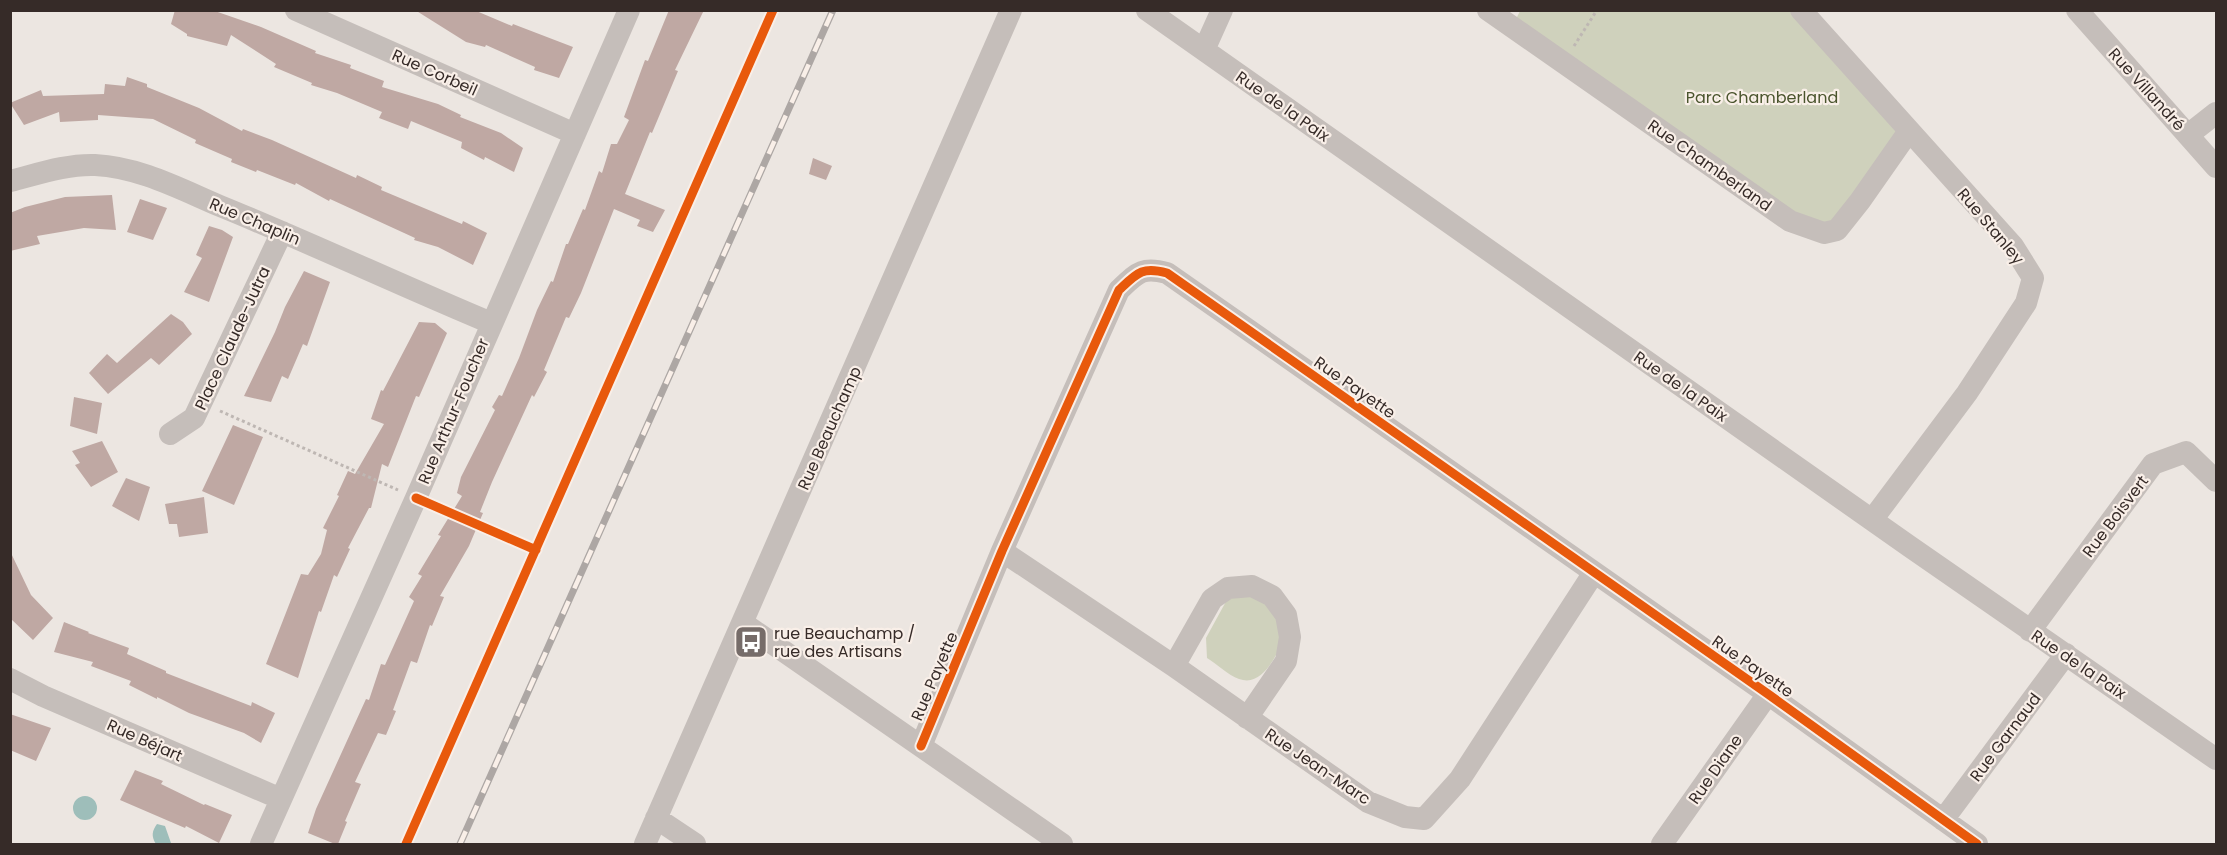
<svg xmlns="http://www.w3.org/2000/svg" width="2227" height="855" font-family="Poppins,sans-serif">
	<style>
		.green { fill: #cfd1bc }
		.water { fill: #9ebeba }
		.building { fill: #bfa8a3 }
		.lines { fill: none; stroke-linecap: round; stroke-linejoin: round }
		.path { stroke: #beb7b3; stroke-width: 3; stroke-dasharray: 3 3; stroke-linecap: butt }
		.minor { stroke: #c5beba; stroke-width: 22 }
		.rail-casing { stroke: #ada7a4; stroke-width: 7 }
		.rail { stroke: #f9efe8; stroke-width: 4.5; stroke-dasharray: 14; stroke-linecap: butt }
		.cycleway-casing { stroke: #f9efe8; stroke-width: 13 }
		.cycleway { stroke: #e8590c; stroke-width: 9 }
		.labels { text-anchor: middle; stroke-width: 4.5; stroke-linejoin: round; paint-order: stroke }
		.street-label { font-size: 16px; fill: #362b28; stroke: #f9efe8 }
		.park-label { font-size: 16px; fill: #4a542d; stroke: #f9efe8 }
		.poi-label { font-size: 16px; fill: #362b28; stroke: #f9efe8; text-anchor: start }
	</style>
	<rect width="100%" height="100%" fill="#ece6e1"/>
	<path class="green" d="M1520,11H1800L1909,132L1822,232L1512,27Z
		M1247,592L1272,603L1287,634C1277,651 1265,688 1239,679C1228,675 1217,664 1207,658L1206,638L1229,596Z"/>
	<path class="water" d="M73 808a12 12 0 1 1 24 0a12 12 0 1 1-24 0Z
		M157,824L165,826L171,843L168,844H156C151,836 152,831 157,824Z"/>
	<path class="building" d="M175,10H212L261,27L316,51L315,53L351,65L350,68L384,81L382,87L438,104L461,115L460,117L501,133L523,148L514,172L485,157L484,160L461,148L462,142L411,121L408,129L379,118L382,112L337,93L311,85L312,83L274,67L276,64L231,35L227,46L187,36V34L171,24Z
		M415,10H474L512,26L513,24L573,47L559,78L534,70L535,67L486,45L485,47L466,42Z
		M669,10H704L675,70L678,71L652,133L650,132L625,194L665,210L653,232L637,226L640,220L614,209L581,293L569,318L566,317L544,370L547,372L534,397L532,395L492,482L480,512L483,513L469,546L440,596L444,597L432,626L430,625L417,663L411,661L393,710L396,711L386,735L378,733L355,782L361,784L345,821L347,822L338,844H335L308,833L316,809L366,699L369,700L381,664L385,665L414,601L409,597L422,576L418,574L441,536L438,535L462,496L457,493L461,477L495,410L492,407L499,395L502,396L519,358L537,310L551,281L553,282L566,244H568L583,209L585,210L599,171L602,173L611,144H617L629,120L624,117L645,60L648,61Z
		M127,77L147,84V87L199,108L242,131L243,129L272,140L356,178L357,175L382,187L381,190L462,224L463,221L487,233L473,265L438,247L414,240L415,238L330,199L329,201L296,183L295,185L257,170L256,172L231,162L232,159L195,143L196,140L153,119L98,115V120L60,122L59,112L24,125L10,103L41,90L43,96L104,94L105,84L125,86Z
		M813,158L832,166L826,180L809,174Z
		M112,195L116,230L84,228L37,236L40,244L10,251V213L25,207L65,197Z
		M140,199L167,208L153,240L127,232Z
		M209,226L222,230L233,237L209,302L184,292L202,258L196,255Z
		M304,271L330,282L307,346L303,344L288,379L282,376L271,402L244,396L275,332L285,307Z
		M171,314L183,322L192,334L159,365L151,358L108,394L89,373L107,354L117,363Z
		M419,322L435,323L447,333L419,397L416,396L388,467L382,464L371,508H369L348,548L350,549L337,577L334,575L321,612L319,611L298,678L266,664L301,574L308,575L321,554L327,530L323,528L339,496L337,495L348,471L355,474L384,424L371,419L381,390L383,391Z
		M74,397L102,403L97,434L70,426Z
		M233,425L263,437L234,505L202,491Z
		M102,441L118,472L91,487L75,465L80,463L72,451Z
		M126,478L150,487L139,521L112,506Z
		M204,497L208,533L179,537L177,524H169L165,504Z
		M10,551L31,595L53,618L33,640L10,618Z
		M64,622L89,632L88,633L129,648L127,654L166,671V673L251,706L252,702L275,713L261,743L244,733L189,713L157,697V699L129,685L131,681L91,666L93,662L54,652Z
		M10,714L51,728L36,761L10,750Z
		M135,770L163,781L161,784L204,805L205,804L232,815L219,843L186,826L185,828L120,800Z"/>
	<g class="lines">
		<path class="path" d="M1574,46L1597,10
			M220,411L398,490"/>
		<path class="minor" d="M296,10L575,134
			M1147,10L1909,546L2216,759
			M1488,10L1790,221L1824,233L1837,230L1860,201L1909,131
			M1801,10L2013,246L2033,278L2026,303L1967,393L1872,520
			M2077,10L2216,167
			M1204,50L1222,10
			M2188,135L2216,113
			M10,181C38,174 66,164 95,165C139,167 180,189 220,206C311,243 400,285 491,323
			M170,434L194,418L282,232
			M1002,551L1174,666L1368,802L1405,817L1424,819L1460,779L1593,574
			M743,623L1062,844
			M2030,631L2153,464L2186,452L2216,481
			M1174,666L1212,599L1228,588L1252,586L1272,596L1286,615L1290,637L1286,661L1247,718
			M10,679L43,696L281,799
			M921,746L1002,551L1119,290C1137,273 1142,266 1167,273L1768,694L1977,844
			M656,818L695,844
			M1943,820L2066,654
			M261,844L416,498L629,10
			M645,844L1011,10
			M1662,844L1768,694"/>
		<defs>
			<path id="rail" d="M460,844L833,10"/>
		</defs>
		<use href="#rail" class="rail-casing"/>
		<use href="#rail" class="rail"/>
		<defs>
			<path id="cycleway" d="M416,498L536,550
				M921,746L1002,551L1119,290C1137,273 1142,266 1167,273L1768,694L1977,844
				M406,844L773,10"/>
		</defs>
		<use href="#cycleway" class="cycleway-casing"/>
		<use href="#cycleway" class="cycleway"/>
	</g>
	<defs>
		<symbol id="bus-square" viewBox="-11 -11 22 22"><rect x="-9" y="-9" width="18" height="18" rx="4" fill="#766c69" stroke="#f9efe8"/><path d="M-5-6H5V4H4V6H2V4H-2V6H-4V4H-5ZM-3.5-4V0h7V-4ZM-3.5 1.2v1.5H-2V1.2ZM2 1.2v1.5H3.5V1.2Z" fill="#fff"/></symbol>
	</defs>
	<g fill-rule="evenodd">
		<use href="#bus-square" x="732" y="623" width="38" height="38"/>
	</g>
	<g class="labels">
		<g class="street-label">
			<text transform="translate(435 72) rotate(24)" y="6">Rue Corbeil</text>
			<text transform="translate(2147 89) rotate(48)" y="6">Rue Villandré</text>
			<text transform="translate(1283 106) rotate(35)" y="6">Rue de la Paix</text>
			<text transform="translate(1710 165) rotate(35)" y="6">Rue Chamberland</text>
			<text transform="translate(255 221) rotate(23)" y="6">Rue Chaplin</text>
			<text transform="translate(1991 226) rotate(50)" y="6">Rue Stanley</text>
			<text transform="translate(232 338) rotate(-65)" y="6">Place Claude-Jutra</text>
			<text transform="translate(1681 386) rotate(35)" y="6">Rue de la Paix</text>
			<text transform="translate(1355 387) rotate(35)" y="6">Rue Payette</text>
			<text transform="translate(453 411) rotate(-67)" y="6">Rue Arthur-Foucher</text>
			<text transform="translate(829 428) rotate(-66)" y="6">Rue Beauchamp</text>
			<text transform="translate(2115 516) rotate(-53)" y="6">Rue Boisvert</text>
			<text transform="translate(2079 664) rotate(34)" y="6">Rue de la Paix</text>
			<text transform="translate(1753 666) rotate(35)" y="6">Rue Payette</text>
			<text transform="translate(934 676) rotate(-67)" y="6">Rue Payette</text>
			<text transform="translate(2005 737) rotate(-53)" y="6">Rue Garnaud</text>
			<text transform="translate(145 740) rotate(24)" y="6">Rue Béjart</text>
			<text transform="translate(1318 766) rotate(34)" y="6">Rue Jean-Marc</text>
			<text transform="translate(1715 769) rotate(-55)" y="6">Rue Diane</text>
		</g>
		<g class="park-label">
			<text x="1762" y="103">Parc Chamberland</text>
		</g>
		<g class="poi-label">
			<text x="774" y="639">rue Beauchamp /<tspan x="774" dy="18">rue des Artisans</tspan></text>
		</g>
	</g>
	<rect width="2227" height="855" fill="none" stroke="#362b28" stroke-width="24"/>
</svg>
